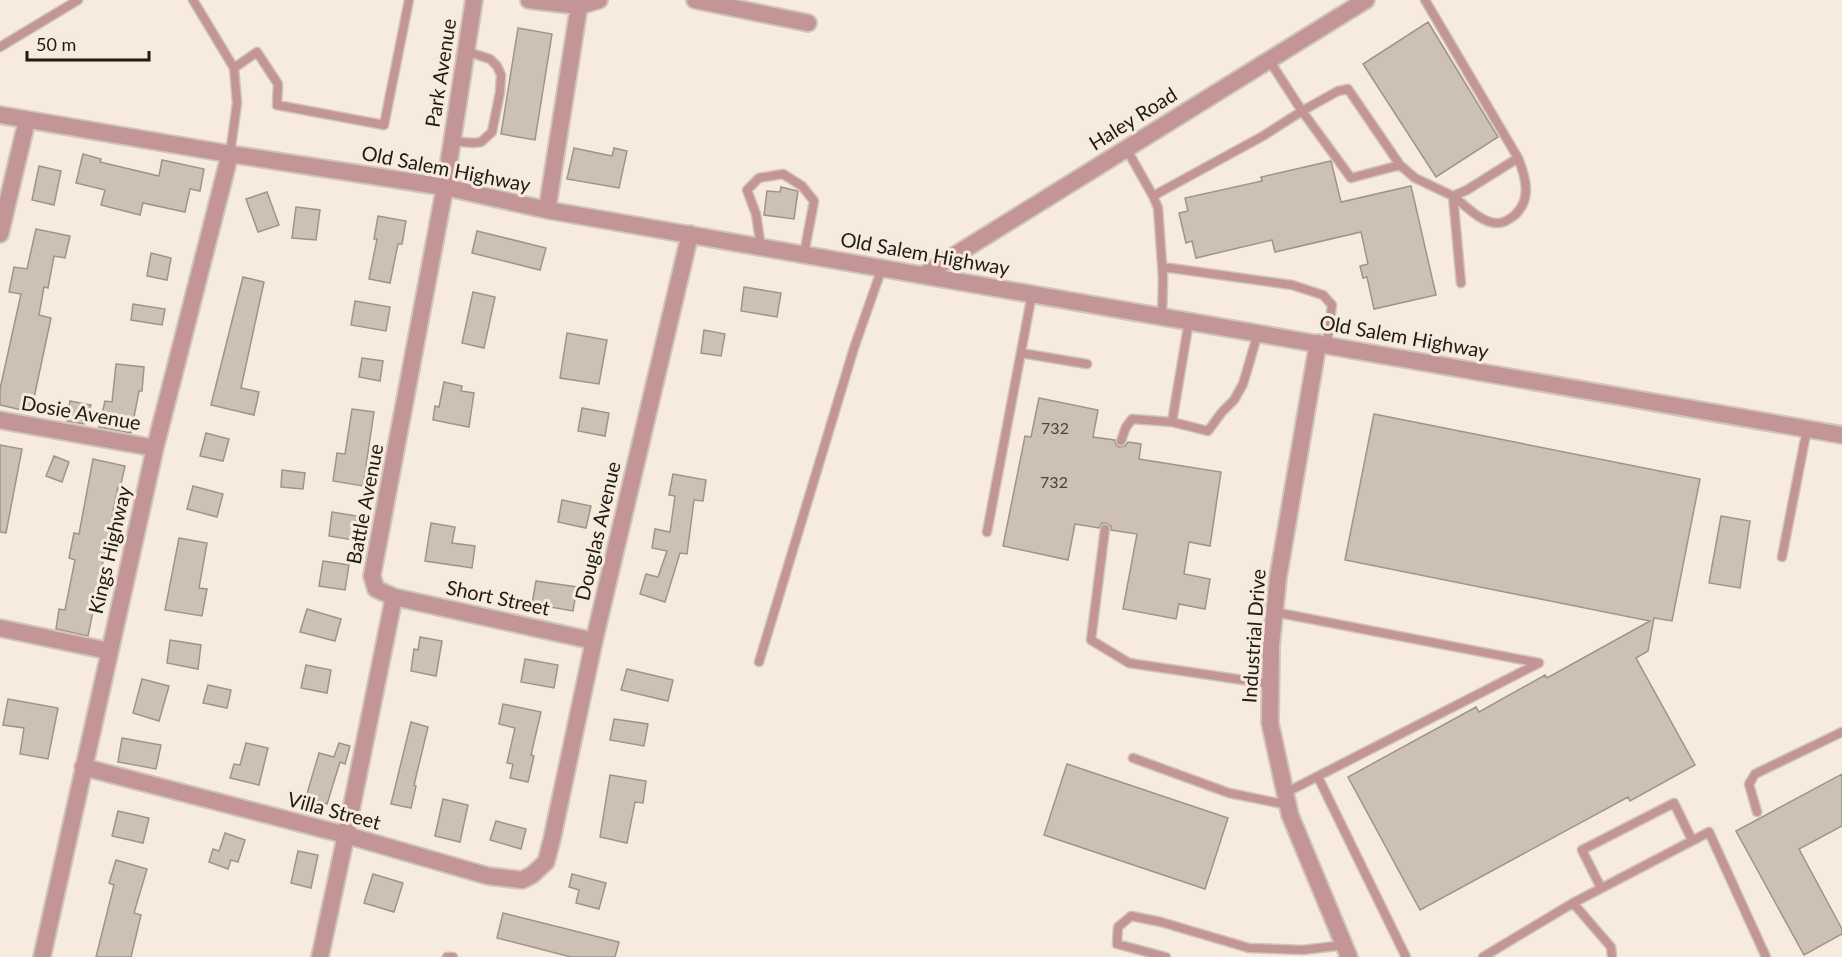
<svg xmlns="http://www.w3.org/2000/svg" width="1842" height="957" font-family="Lato,sans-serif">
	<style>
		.building { fill: #ccc1b3; stroke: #9f9587; stroke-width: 1.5 }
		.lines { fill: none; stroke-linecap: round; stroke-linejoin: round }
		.service-casing { stroke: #cfc6b8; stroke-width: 11 }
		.minor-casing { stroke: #cfc6b8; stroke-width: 20 }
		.service { stroke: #c49596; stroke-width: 8 }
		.minor { stroke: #c49596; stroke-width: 16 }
		.labels { text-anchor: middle; stroke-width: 6; stroke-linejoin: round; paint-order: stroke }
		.number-label { font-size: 16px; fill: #4a443d }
		.street-label { font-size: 20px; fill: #1f1b16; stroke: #f6ebdc }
	</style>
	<rect width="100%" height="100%" fill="#f6ebdc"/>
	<path class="building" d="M1428,22L1498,137L1436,177L1363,64Z
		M518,28L552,34L535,140L501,134Z
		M574,148L612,156L614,148L627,151L619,188L567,179Z
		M83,154L101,159L100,162L159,176L162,160L204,169L200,191L190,189L185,212L143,203L140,215L101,205L105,190L76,183Z
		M1331,161L1341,202L1411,186L1436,295L1374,309L1367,277L1363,278L1360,266L1368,264L1361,232L1275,252L1272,240L1196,258L1192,241L1186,243L1179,213L1188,211L1185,198L1262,181L1261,177Z
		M39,166L61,171L54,205L32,200Z
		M781,187L798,191L794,219L764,215L767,191L780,192Z
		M267,192L279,225L258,232L246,199Z
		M296,207L320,210L316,240L292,238Z
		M378,216L406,221L402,244H398L390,283L369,279L377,239H374Z
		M36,229L70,236L65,258L54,256L48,288L44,287L39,315L51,318L31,412L0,405V389L21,294L9,292L14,267L27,269Z
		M477,231L546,248L540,270L472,253Z
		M151,253L171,258L167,280L147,276Z
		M243,277L264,282L241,388L259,392L254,415L211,405Z
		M744,287L781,293L777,317L741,311Z
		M473,292L495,297L484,348L462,343Z
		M355,301L390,307L386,331L351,325Z
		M133,304L165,309L162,325L131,320Z
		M704,330L725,334L721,356L701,353Z
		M567,333L607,340L599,384L560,378Z
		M362,358L383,361L380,381L359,377Z
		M116,364L144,367L142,391H139L131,433L99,427L105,401L112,402Z
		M444,382L462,386L461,391L474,393L469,427L433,420L435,406L439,407Z
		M1039,398L1098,410L1093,437L1115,440L1116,445L1119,447L1125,446L1128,442L1141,444L1139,459L1221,472L1210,546L1189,542L1184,574L1210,579L1205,609L1179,604L1176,619L1123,609L1137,534L1111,530V526L1106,523H1102L1099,528L1075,524L1068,560L1003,546L1025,436L1031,437Z
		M70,401L91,405L84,424L67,421Z
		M582,408L609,413L605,436L578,431Z
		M352,409L374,412L363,486L333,481L337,453L345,454Z
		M1374,414L1700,479L1672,621L1654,618L1648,651L1636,658L1695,765L1630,801L1628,797L1420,910L1348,777L1476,707L1479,712L1545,675L1547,678L1650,621L1345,560Z
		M206,433L229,439L223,461L200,456Z
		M0,445L22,449L6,533L0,532Z
		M54,456L69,462L62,482L46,476Z
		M93,459L125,466L120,488L118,487L88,636L56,629L59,609L65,610L75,560L69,558L74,533L79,534Z
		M282,470L305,473L303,489L281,487Z
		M673,474L706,480L703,501L694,500L687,554L680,553L665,602L640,594L646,574L658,577L667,551L652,548L655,529L670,532L675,496L669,495Z
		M193,486L223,494L217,517L187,509Z
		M562,500L591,506L586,528L558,522Z
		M332,512L357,516L353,540L329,536Z
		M1721,516L1750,521L1740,588L1709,583Z
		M431,523L455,527L452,543L475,546L472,568L425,561Z
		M179,538L207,543L199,588L207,589L202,616L165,610Z
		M323,561L349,565L345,590L319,586Z
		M536,581L577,587L573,611L532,604Z
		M307,609L341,619L335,641L300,632Z
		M420,637L442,641L436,676L411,671L414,649L418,650Z
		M170,640L201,645L198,669L167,663Z
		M525,659L558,665L554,688L521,682Z
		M306,665L331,670L327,693L301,688Z
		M627,669L673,680L668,701L621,690Z
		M142,679L169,686L159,721L133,713Z
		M208,685L231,690L227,708L203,703Z
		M8,699L58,708L48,759L20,754L24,728L3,725Z
		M503,704L541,712L531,755L534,756L528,782L510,778L513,764L507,763L515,728L499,724Z
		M614,719L648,724L644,746L610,740Z
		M411,722L428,727L414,785L416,786L411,808L391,804Z
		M122,738L161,745L156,769L118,762Z
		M246,743L268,748L259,785L230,778L234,764L240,765Z
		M339,743L350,746L345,764L340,762L327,804L306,797L319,753L334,757Z
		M1067,764L1228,818L1205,889L1044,835Z
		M1842,774V826L1799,849L1842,929V934L1804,955L1736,831Z
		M610,775L646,781L643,803L635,802L627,843L600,837Z
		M443,799L468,805L460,842L435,836Z
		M118,811L149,818L143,843L112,836Z
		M496,821L526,829L521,849L490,840Z
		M225,833L245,840L238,862L231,860L228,869L209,862L213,849L219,851Z
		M298,851L318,855L311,888L291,883Z
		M116,860L147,869L134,913L141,915L131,957H96L114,885L109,883Z
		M373,874L403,883L394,912L364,903Z
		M572,874L606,883L599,909L576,903L579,890L569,887Z
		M503,913L619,942L615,957H571L497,938Z"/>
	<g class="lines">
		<defs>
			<path id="service" d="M193,0L234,68L237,103L230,154
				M0,47L78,0
				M1269,60L1302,111L1338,91L1348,89L1400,165L1415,178L1453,196L1467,190L1518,158L1425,0
				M234,68L257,52L278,84L277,105L384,125L409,0
				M452,141L473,143L481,142L492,132L500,92L501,75L497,66L490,59L465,51
				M1126,148L1153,196L1158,208L1163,278L1162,316
				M1153,196L1263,136L1302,111L1351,178L1400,165
				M1453,196C1465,205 1482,224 1498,223C1504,223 1510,219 1515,215C1532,199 1526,178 1518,158
				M1453,196L1461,283
				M761,247L756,214L747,190L759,178L783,174L802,186L814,201L804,254
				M1163,267L1292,285L1323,295L1332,305L1327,344
				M1189,321L1172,422L1208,431L1222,412L1234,400L1243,384L1258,333
				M1021,353L1087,364
				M1121,441L1126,427L1132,419L1172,422
				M1105,529L1091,640L1129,663L1270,684
				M987,532L1032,294
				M1782,557L1807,429
				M1274,612L1539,663L1285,793
				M759,662L854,348L882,268
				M1133,758L1229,793L1288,805
				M1318,777L1406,957
				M1757,812L1749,784L1755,774L1842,732
				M1601,888L1582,850L1674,803L1692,840
				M1573,903L1611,947L1612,957
				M447,957H453
				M1166,957L1117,944L1118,927L1131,916L1161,922L1249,948L1303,950L1344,945
				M1483,957L1573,903L1709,832L1766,957"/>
			<path id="minor" d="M474,0L445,187L372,576L376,589L394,597L594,641
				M529,0L579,6L599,0
				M695,0L808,23
				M0,115L230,154L445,187L547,210L1842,435
				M547,210L580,0
				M0,234L27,120
				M923,275L1366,0
				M1318,343L1278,578L1271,645L1270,723L1290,815L1349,957
				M0,420L155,448
				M0,628L109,651
				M83,767L346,835L488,876L522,880L532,875L546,862L552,839L594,641L690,234
				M42,957L155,448L230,154
				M320,957L346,835L394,597"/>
		</defs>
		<use href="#service" class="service-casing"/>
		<use href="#minor" class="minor-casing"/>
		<use href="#service" class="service"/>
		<use href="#minor" class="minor"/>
	</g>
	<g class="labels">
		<g class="number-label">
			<text x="1055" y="434">732</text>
			<text x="1054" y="488">732</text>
		</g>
		<g class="street-label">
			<text transform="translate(441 73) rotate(-81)" y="7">Park Avenue</text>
			<text transform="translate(1133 119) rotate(-32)" y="7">Haley Road</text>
			<text transform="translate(446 169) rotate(11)" y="7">Old Salem Highway</text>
			<text transform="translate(925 254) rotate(10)" y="7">Old Salem Highway</text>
			<text transform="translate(1404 337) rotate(10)" y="7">Old Salem Highway</text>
			<text transform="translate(81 413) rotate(10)" y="7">Dosie Avenue</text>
			<text transform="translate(365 504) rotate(-79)" y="7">Battle Avenue</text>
			<text transform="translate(598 531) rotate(-77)" y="7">Douglas Avenue</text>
			<text transform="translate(110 550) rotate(-77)" y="7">Kings Highway</text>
			<text transform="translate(498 598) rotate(12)" y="7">Short Street</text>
			<text transform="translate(1254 636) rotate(-86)" y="7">Industrial Drive</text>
			<text transform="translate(334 811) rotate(15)" y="7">Villa Street</text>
		</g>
	</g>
	<path d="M27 51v9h122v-9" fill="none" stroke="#1f1b16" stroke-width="3"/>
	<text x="36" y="51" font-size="18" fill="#1f1b16" stroke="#f6ebdc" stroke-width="4.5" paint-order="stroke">50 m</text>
</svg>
